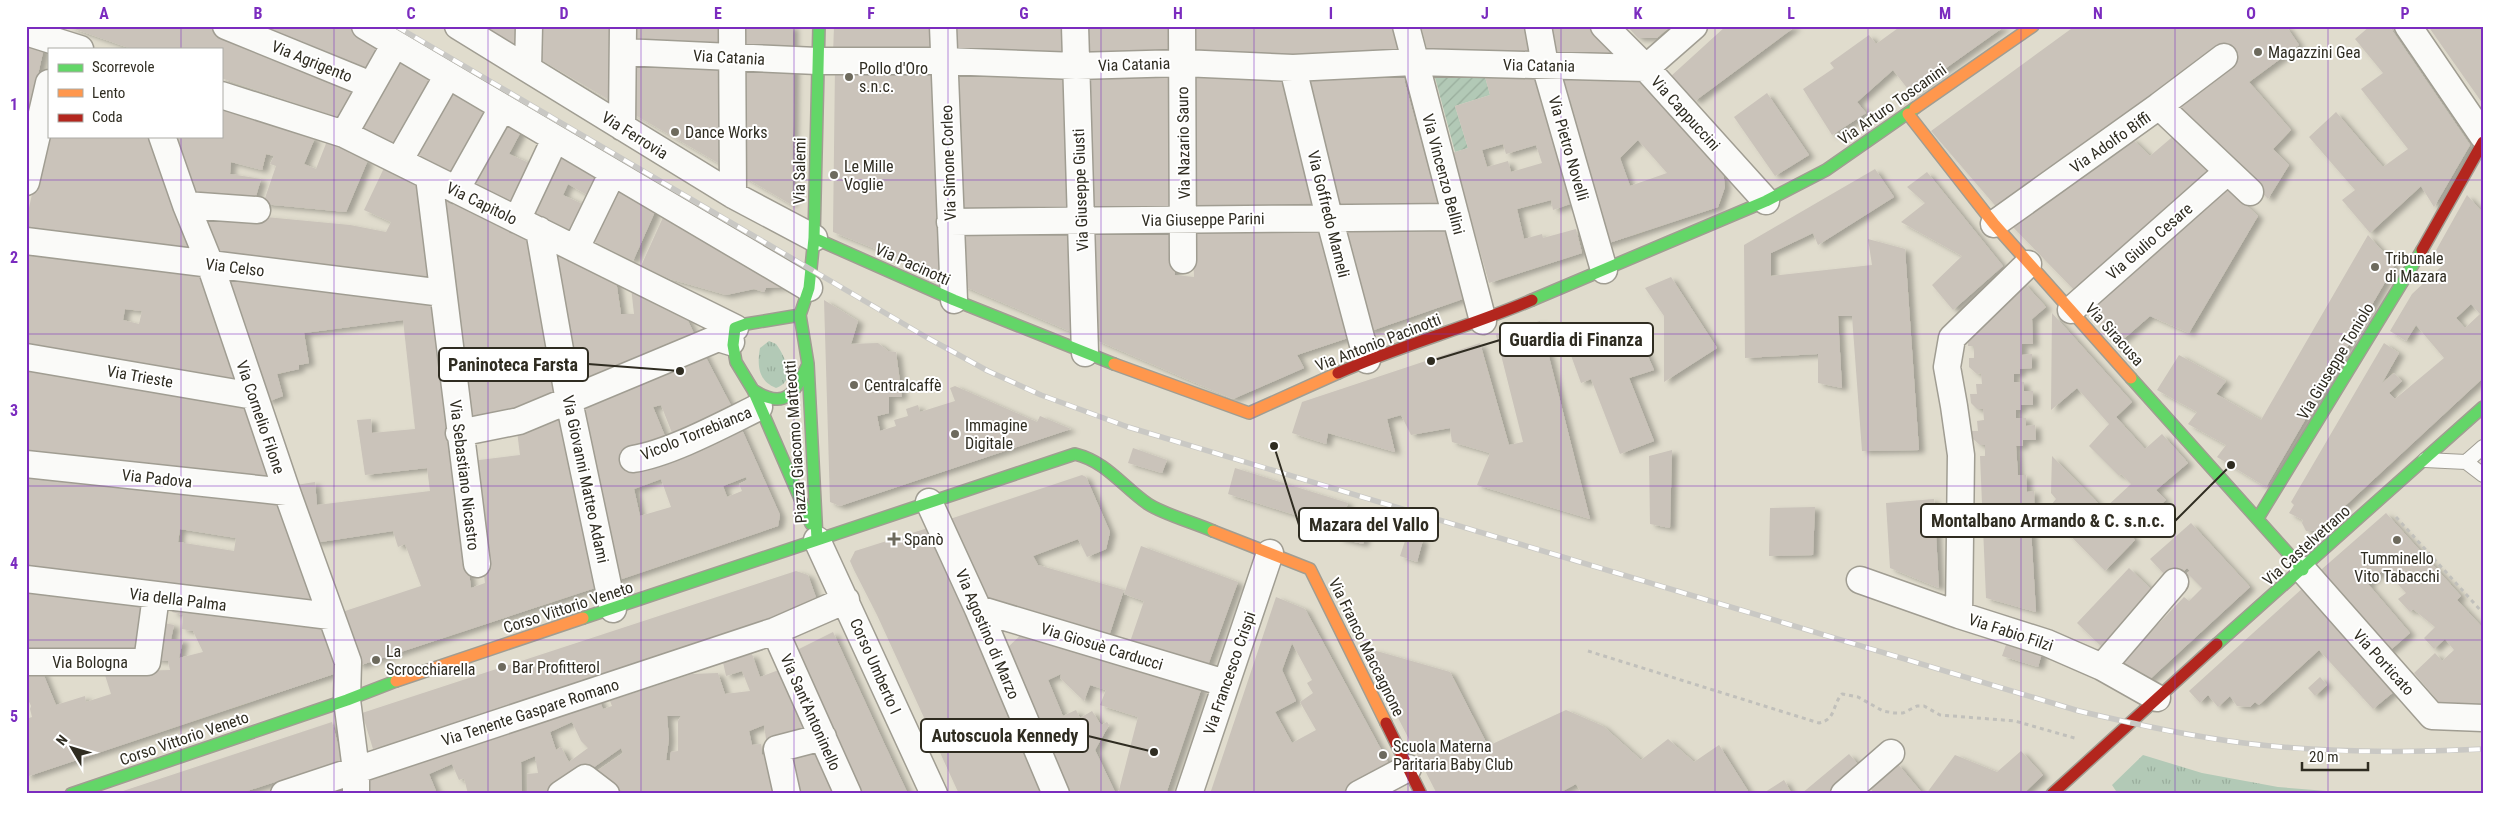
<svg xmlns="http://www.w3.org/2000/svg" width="2509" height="820" font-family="'Roboto Condensed',sans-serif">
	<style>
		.grass { fill: url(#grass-tufts) }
		.garden { fill: url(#garden-furrows) }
		.building { fill: #cac3ba; fill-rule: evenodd; filter: url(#shadow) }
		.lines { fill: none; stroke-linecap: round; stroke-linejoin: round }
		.lane-casing { stroke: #a09d92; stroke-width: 16 }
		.street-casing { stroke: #a09d92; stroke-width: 29 }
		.fast-casing { stroke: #a09d92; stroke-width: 14 }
		.slow-casing { stroke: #a09d92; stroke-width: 14 }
		.jam-casing { stroke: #a09d92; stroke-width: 14 }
		.path { stroke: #c1c0bb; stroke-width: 3; stroke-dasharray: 4 4; stroke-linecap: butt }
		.lane { stroke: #fafaf8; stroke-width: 14 }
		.street { stroke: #fafaf8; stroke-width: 26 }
		.fast { stroke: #63d668; stroke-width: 11 }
		.slow { stroke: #ff974d; stroke-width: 11 }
		.jam { stroke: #b3261e; stroke-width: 11 }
		.rail-casing { stroke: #c9c8c4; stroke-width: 5.5 }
		.rail { stroke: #fff; stroke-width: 4; stroke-dasharray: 11; stroke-linecap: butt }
		.grid { fill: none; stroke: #7b2cbf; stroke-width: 1; stroke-opacity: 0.55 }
		.poi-dot { fill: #6d6a5d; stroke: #fff; stroke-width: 2 }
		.labels { text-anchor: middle; stroke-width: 4; stroke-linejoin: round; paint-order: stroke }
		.poi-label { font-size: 16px; fill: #2f2c21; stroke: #fff; text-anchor: start }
		.street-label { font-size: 16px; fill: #2f2c21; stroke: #fff }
		.leader { fill: none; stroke: #2f2c21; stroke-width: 2 }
		.callout-dot { fill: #2f2c21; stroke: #fff; stroke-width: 2 }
		.callout { fill: #fff; stroke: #2f2c21; stroke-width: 2 }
		.callout-label { font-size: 18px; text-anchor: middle; font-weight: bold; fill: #2f2c21 }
		.neatline { fill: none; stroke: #7b2cbf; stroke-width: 2 }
		.grid-label { font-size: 16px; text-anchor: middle; font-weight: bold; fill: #7b2cbf }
	</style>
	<defs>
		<pattern id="grass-tufts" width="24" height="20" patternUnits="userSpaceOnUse" patternTransform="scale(1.25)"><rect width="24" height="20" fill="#b2c9b6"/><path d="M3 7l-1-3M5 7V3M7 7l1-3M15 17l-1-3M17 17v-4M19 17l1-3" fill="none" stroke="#99ad9c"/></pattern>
		<pattern id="garden-furrows" width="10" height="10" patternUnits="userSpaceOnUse" patternTransform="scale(1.25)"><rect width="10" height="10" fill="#b2c9b6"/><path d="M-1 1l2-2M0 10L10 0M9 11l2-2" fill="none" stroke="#99ad9c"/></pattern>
		<filter id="shadow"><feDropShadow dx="5.5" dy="3" stdDeviation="2.5" flood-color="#0004"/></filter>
	</defs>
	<rect width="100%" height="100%" fill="#e0dccd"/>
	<path class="grass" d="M769,341L776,344C785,356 797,381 776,388C758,381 757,365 760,348Z
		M2143,755L2202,773L2278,787L2364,794H2118L2112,785Z"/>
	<path class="garden" d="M1433,70L1484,73L1490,95L1455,106L1468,148L1455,152Z"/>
	<path class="building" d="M66,26H209L359,85L339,118L221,78V49H132Z
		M252,26H359L381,39L364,73Z
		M482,26H520V48Z
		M537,26H615L613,102L536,57Z
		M633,26L663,29V26H721L722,47L633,45Z
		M738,26H793V48L738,47Z
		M834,26H935L936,54L833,55Z
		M953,26H1067L1068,54L954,51Z
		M1087,26H1174L1175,56H1087Z
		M1193,26H1392L1399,55L1193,56Z
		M1421,26H1525L1531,53L1428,52Z
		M1548,26H1590L1617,54L1613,56L1555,54Z
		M1627,26H1670L1657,38H1638Z
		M1726,26H1796L1695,101L1670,77Z
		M1901,26H2005L1911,93L1893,70L1857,102L1866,113L1832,135L1803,89L1834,68L1830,63L1869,35L1876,44Z
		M2075,26H2286L2299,45L2249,82L2291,130L2273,149L2289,165L2268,199L2177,103L2232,59L2220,45L1999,210L1931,131Z
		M2370,26H2389L2470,145L2434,207L2421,186L2370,233L2342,200L2355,190L2309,137L2336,112L2383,167L2408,149L2361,89L2383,73L2355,39Z
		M2428,26H2483V104Z
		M26,43L44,48L27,123H26Z
		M397,51L441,77L400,149L355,126Z
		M632,62L722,63L720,164L630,112Z
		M794,65L792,205L739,174L740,66Z
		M835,66L933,68L941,275L833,232Z
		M954,70L1069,72L1073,213H959Z
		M1195,71L1280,75L1313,207L1197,211Z
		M1558,71H1630L1723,171L1725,187L1718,207L1603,245ZM1638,140L1667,173L1630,186L1620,158Z
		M1174,72V212H1092L1087,73Z
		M1484,73H1537L1570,204L1553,210L1551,200L1517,209L1524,239L1542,234L1543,238L1576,229L1582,253L1489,283L1452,153L1468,148L1455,106L1490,95ZM1503,144L1506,154L1536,145L1542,163L1511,172L1508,161L1487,167L1482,150Z
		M1306,74L1403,76L1440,211L1337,210Z
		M450,81L496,108L456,177L410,152Z
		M1767,93L1809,155L1775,176L1734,117Z
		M221,108L315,138L304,164L316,169L327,141L368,160L346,212L263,204L276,166L270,164L274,156L266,154L262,170L231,162L230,174L261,179L254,203L193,198L171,136H221Z
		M503,115L524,126L509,154L538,167L518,207L466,180Z
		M48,119L49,136H153L192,252L26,231V222Z
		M2177,133L2214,169L2078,294L2010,224L2131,138L2150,156Z
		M557,146L607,176L594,199L568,184L563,195L591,208L578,233L525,210Z
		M384,168L423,186L434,282L216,256L201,211L350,225L386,232L391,222L364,210Z
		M1875,169L1894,197L1818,245L1813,233L1771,253V276L1872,265L1868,239L1905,249L1919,450L1862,451L1852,316H1838L1842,388L1818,383V354L1745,358L1744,245Z
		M1927,172L2003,266L1953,310L1932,285L1962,256L1901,222L1925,203L1907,187Z
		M612,179L658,205L633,261L587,238Z
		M2227,188L2258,216L2189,333L2150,316L2119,343L2088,309Z
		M436,192L529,237L562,393L517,412L465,423Z
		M2467,195L2483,213V378L2318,531H2306L2302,523L2303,520L2289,513L2294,505L2291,502L2384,343L2399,353L2382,383L2394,373L2402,381L2389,393L2395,399L2444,358L2416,325L2406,341L2390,331L2412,294L2444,264L2434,254ZM2471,304L2480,314L2465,328L2456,318Z
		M665,213L788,287L766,288L764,292L754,289L726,295L670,279L641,266Z
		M1319,224L1348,338L1297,355L1304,368L1233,399L1096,340V228L1174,227L1175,275L1194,277L1192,226Z
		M1340,224L1443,226L1463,299L1368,332Z
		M960,230H1073L1076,334L961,285Z
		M2368,235L2395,265L2266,487L2217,457L2226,445L2188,424L2197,412L2157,390L2179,355L2226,381L2216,394L2261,420Z
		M551,249L616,280L621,314H634L631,287L684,312L696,338L575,388Z
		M26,250L198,271L236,381L26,347ZM125,309L142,311L139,324L123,320Z
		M224,275L434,299L471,588L485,583L471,461L520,455L517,431L566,412L601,586L358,666L339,613L421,586L405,544L398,547L393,531L314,543L296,485L315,482L317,505L430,491L427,468L365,475L357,420L371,419L372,433L415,429L403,320L304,333L309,363L299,365V369L277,374L283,396L267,402Z
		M1671,277L1717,348L1664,382V316L1645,288Z
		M2023,282L2046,307L2032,319L2033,344H2022V355L2032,354V368L2020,369V374H2014V382H2024V391H2033V405H2021V410H2016V418H2026V426L2035,425L2036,440H2023V446H2016L2018,475H2026L2027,492L2034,491L2035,529H2031L2036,612L1986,598L1980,456H1985V445H1980L1972,438V431H1978L1977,421L1984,420L1983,409H1977L1971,403L1970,394H1977L1976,384H1982L1981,373L1977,374L1969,367V358H1974V346H1968L1969,327Z
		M824,300L858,321L851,344L878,343L888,351L896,352L902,397H889V413L877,416L880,431L896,426L894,420L908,416L906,409L918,405L920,412L955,401L950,388L955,386L1037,422L1040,416L1071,429L840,506L830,502Z
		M2052,313L2132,402L2116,417L2145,449L2162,434L2188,463L2156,490L2166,500L2129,533L2135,540L2105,571L2046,511L2056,499L2051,493L2052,456L2100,505L2092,513L2107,528L2116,519L2105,508L2131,484L2121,474L2119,476L2089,446L2109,424L2077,388L2051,410Z
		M1540,321L1590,519L1477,485L1490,453L1452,442L1450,428L1411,435L1401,415L1387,419L1395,452L1328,433L1326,444L1292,433L1302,402L1480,343L1509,445L1523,442L1496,335Z
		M1612,324L1616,334L1636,329L1654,370L1629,378L1654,441L1620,454L1591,379L1581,383L1565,339Z
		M702,350L735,413L674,438L661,405L653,407L667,441L739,423L780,515L778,526L613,582L578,403ZM746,477L747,480L739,484L742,491L727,497L723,486ZM661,479L671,507L640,516L634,489Z
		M26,366L247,400L273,475L268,481L26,454Z
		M1133,448L1167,460L1162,473L1128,463Z
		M1672,450L1670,528L1650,524L1649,456Z
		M1235,468L1348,503L1344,516L1368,522L1363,544L1338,538L1340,529L1228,494Z
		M26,470L278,497L317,608L26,571ZM180,529L236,538L234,551L178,542Z
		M1082,475L1086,477L1110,532L1106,549L1087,557L1078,539L1033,556L1038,565L1124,590L1109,636L997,601L976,592L950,519Z
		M1934,499L1939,588L1890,568L1886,503Z
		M1815,507L1813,555L1769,556L1770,508Z
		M2386,513L2461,596L2457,600L2483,628V707L2445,709L2414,673L2435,653L2442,661L2454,650L2445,639L2434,649L2424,638L2435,627L2413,609L2410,612L2398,599L2406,593L2384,569L2368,584L2410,633L2386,654L2314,576Z
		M2191,523L2250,587L2148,681L2119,665L2184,597L2189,601L2202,588L2187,573L2190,571L2187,568L2177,578L2165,575L2150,559Z
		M931,527L1043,794H959L877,615L854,570L850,561L855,551Z
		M1407,535L1423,540L1417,562L1400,556Z
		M1141,546L1238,582L1207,668L1130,642L1144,601L1124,594Z
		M2129,568L2155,593L2102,647L2077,623Z
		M796,571L808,575L818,603L373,749L362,713Z
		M2304,587L2396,690L2373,709L2319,650L2259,705L2255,702L2250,707L2237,706L2230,696L2218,707L2208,695L2200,703L2189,691Z
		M26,589L146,604L137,656L26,654Z
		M1276,597L1305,609L1390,766L1338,794H1210ZM1292,643L1312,680L1307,683L1313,693L1300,702L1316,730L1292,743L1275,712L1296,701L1282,670Z
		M174,607L321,623L340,672L26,777V719L32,717L30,709L31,706L26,695V671H42L56,705L85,696L86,702L111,694L104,672L170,670L168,661L152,659L159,622L174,625L171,639L183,640L179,658L203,652L193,631L182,629L183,615L172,612Z
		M1027,629L1202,687L1166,794H1118L1138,717L1100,705L1106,690L1090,685L1084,701L1060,678L1061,674L1048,680L1063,716L1076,710L1080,718L1092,711L1101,725L1107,722L1109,725L1095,750L1116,794H1064L1003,652Z
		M833,632L884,743L908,794H858L793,652Z
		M2008,639L2043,650L2038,667L2002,656Z
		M1373,650L1450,672L1488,746L1566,710L1603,726L1641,760L1668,739L1694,762L1719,745L1750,794H1582L1576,784L1557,794H1437L1369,661Z
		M752,654L760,677L784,668L814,734L767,746L764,725L749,731L752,745L761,744L762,755L776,752L784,794H629L618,789L616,794L591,775L623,753L621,748L556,794L527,792V774L538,773L535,756L521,762L522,794H468L464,778L459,780L452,764L429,774L436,791H439L440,794H361L362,778L597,695L603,709L612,706L610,701L692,674L718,673L725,694L750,691L742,671L726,676L723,662ZM667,716H681L678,721V751L671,752L670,761L666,760L669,739ZM572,722L581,741L588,748L569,762L561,747L556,750L550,732Z
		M2320,677L2327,685L2315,696L2308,688Z
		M332,722L342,760L238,794H114Z
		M820,744L841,794H791L783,753Z
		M2021,751L2043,775L2023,794H1926L1955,755L1997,772Z
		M1849,754L1863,770L1834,794H1801Z
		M1897,763L1923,794H1875L1869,787Z
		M1784,780L1792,794H1762Z"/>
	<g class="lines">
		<defs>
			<path id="lane" d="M2425,460L2466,462L2483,447
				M2466,462L2483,475"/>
			<path id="street" d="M226,26L371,85
				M365,26L809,288
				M458,26L733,195L814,238
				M732,26L733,195
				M943,26L954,300
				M1075,26L1085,353
				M1182,26L1183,260
				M1406,26L1483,321
				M1538,26L1545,65L1604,270
				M1604,26L1646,68L1766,201
				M2408,26L2483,136
				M26,32L80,49
				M623,52L817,61H944L1076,66L1182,63L1293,68L1414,62L1646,68L1694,26
				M1293,68L1329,217L1367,360
				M528,69L529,26
				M221,95L344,134L735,328
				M2159,106L2250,192
				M622,127L623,26
				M344,134L395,44
				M162,136L186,205L210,264L287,492L348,662L347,700L356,770V794
				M399,161L448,75
				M429,177L477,564
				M26,182L49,83
				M456,190L502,108
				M186,205L257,210
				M517,220L555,139
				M950,222L1456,217
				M1994,224L2159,106L2224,57
				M539,230L569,401L613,609
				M26,241L443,293
				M576,248L612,174
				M2071,310L2227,172
				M26,357L254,396
				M459,433L519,421L718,338L731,342
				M633,459C671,453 724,424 759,407
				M26,464L287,492
				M929,502L978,609L1056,794
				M817,540L934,794
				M2303,570L2432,716L2483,718
				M26,579L330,616
				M1860,580L1959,615L2047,643L2102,667L2157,698
				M978,609L1225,683
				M1959,615L1961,455L1954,406L1947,367L1952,338L2028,264
				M775,631L848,794
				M26,662H147L156,596
				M2102,667L2175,582
				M284,794L775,631L846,600
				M561,794L585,778L606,794
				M787,794L777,749L823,737
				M1189,794L1270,553
				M1359,794L1408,768
				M1844,794L1891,753"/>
			<path id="fast" d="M814,238L954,300L1114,364
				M1532,300L1766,201L1826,170L1915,108
				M800,315L746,324L735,328L733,345L736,362L753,390L811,524
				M2131,378L2303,570
				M753,390C786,411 795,393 808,364
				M2258,518L2422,250
				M817,540L808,364L800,315L809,288L814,238L819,26
				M583,618L1075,454C1107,462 1122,486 1148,504C1163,514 1195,523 1213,531
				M2217,644L2483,407
				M71,794L347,700L396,681"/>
			<path id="slow" d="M1915,108L2033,26
				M1908,114L1994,224L2131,378
				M1114,364L1249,413L1338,373
				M1213,531L1310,569L1386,723
				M396,681L583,618"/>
			<path id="jam" d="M2422,250L2483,142
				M1338,373C1401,345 1469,327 1532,300
				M1386,723L1421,794
				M2052,794L2217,644"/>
		</defs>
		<use href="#lane" class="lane-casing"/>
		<use href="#street" class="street-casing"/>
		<use href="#fast" class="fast-casing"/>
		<use href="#slow" class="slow-casing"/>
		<use href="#jam" class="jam-casing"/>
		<path class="path" d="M2396,517L2483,613
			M1588,651L1819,723C1836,720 1832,705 1842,694L1858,697L1883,711L1894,713H1903L1917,706H1924L1940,715L2015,721L2078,739"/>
		<use href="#lane" class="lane"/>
		<use href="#street" class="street"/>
		<use href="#fast" class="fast"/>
		<use href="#slow" class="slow"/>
		<use href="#jam" class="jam"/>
		<defs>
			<path id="rail" d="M396,26L926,337L988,371L1041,395L1128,427L2079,711C2134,724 2188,736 2244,743C2323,753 2403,753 2483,749"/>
		</defs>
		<use href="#rail" class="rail-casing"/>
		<use href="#rail" class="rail"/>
	</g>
	<path class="grid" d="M181,26V49M334,26V794M488,26V794M641,26V794M794,26V794M948,26V794M1101,26V794M1254,26V794M1408,26V794M1561,26V794M1715,26V794M1868,26V794M2021,26V794M2175,26V794M2328,26V794M181,136V794M26,180H2483M26,334H2483M26,486H2483M26,640H2483"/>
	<g class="poi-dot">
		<circle cx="2258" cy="52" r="5"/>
		<circle cx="849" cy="77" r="5"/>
		<circle cx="675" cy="132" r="5"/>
		<circle cx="834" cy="175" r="5"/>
		<circle cx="2375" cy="267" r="5"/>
		<circle cx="854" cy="385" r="5"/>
		<circle cx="955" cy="434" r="5"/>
		<path d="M891.5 531.5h5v5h5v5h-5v5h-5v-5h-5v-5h5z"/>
		<circle cx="2397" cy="540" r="5"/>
		<circle cx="376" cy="660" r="5"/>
		<circle cx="502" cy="667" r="5"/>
		<circle cx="1383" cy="755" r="5"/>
	</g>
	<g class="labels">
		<g class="poi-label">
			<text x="2268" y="58">Magazzini Gea</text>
			<text x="859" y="74">Pollo d'Oro<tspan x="859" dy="18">s.n.c.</tspan></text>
			<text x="685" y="138">Dance Works</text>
			<text x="844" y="172">Le Mille<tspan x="844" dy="18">Voglie</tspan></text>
			<text x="2385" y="264">Tribunale<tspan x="2385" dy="18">di Mazara</tspan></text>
			<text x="864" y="391">Centralcaffè</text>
			<text x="965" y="431">Immagine<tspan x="965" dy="18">Digitale</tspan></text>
			<text x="904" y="545">Spanò</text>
			<text x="2397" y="564" text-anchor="middle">Tumminello<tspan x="2397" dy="18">Vito Tabacchi</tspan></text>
			<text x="386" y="657">La<tspan x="386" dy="18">Scrocchiarella</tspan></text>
			<text x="512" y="673">Bar Profitterol</text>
			<text x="1393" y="752">Scuola Materna<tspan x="1393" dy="18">Paritaria Baby Club</tspan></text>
		</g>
		<g class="street-label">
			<text transform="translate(729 57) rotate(3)" y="6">Via Catania</text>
			<text transform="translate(312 61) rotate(22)" y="6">Via Agrigento</text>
			<text transform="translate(1134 64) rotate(-2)" y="6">Via Catania</text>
			<text transform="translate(1539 65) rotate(1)" y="6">Via Catania</text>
			<text transform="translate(1892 104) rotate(-35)" y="6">Via Arturo Toscanini</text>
			<text transform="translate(1686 113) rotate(48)" y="6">Via Cappuccini</text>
			<text transform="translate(635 135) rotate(32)" y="6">Via Ferrovia</text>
			<text transform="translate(2110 142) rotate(-35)" y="6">Via Adolfo Biffi</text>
			<text transform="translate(1183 143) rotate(-91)" y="6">Via Nazario Sauro</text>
			<text transform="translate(1569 148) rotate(74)" y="6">Via Pietro Novelli</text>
			<text transform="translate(948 163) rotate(-92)" y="6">Via Simone Corleo</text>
			<text transform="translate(799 171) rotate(-89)" y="6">Via Salemi</text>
			<text transform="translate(1444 174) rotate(75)" y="6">Via Vincenzo Bellini</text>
			<text transform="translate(1080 190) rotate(-92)" y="6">Via Giuseppe Giusti</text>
			<text transform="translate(482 203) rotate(26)" y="6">Via Capitolo</text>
			<text transform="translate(1329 214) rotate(76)" y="6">Via Goffredo Mameli</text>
			<text transform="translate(1203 219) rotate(-1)" y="6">Via Giuseppe Parini</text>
			<text transform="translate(2149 241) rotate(-41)" y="6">Via Giulio Cesare</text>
			<text transform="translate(913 264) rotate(24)" y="6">Via Pacinotti</text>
			<text transform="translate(235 267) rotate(7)" y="6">Via Celso</text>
			<text transform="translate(2115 334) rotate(48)" y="6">Via Siracusa</text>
			<text transform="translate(1378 342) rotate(-21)" y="6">Via Antonio Pacinotti</text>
			<text transform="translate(2335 361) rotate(-59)" y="6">Via Giuseppe Toniolo</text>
			<text transform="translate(140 376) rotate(10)" y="6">Via Trieste</text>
			<text transform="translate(261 417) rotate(71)" y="6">Via Cornelio Filone</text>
			<text transform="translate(696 433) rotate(-22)" y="6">Vicolo Torrebianca</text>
			<text transform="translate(795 442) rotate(-94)" y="6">Piazza Giacomo Matteotti</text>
			<text transform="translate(465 475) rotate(83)" y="6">Via Sebastiano Nicastro</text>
			<text transform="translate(157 478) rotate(6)" y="6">Via Padova</text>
			<text transform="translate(586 479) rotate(78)" y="6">Via Giovanni Matteo Adami</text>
			<text transform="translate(2306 545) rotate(-42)" y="6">Via Castelvetrano</text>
			<text transform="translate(178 599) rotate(7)" y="6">Via della Palma</text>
			<text transform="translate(568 607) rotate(-18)" y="6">Corso Vittorio Veneto</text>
			<text transform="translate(2011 632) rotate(18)" y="6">Via Fabio Filzi</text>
			<text transform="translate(988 634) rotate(67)" y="6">Via Agostino di Marzo</text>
			<text transform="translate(1102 646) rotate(17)" y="6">Via Giosuè Carducci</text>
			<text transform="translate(1367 647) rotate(64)" y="6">Via Franco Maccagnone</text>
			<text x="90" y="668">Via Bologna</text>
			<text transform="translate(2384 662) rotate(48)" y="6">Via Porticato</text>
			<text transform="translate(876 666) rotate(66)" y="6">Corso Umberto I</text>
			<text transform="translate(1229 673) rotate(-71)" y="6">Via Francesco Crispi</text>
			<text transform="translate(530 712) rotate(-18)" y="6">Via Tenente Gaspare Romano</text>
			<text transform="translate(811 712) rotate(66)" y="6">Via Sant'Antoninello</text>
			<text transform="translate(184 738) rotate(-19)" y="6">Corso Vittorio Veneto</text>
		</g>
	</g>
	<path class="leader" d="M1431 361L1500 340M680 371L588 364M2231 465L2175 521M1274 446L1299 525M1154 752L1088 736"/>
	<g class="callout-dot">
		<circle cx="1431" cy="361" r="5"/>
		<circle cx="680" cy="371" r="5"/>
		<circle cx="2231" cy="465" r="5"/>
		<circle cx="1274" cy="446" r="5"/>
		<circle cx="1154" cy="752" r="5"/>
	</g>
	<g class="callout">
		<rect x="1500" y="323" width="153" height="33" rx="5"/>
		<rect x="439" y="348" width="149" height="33" rx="5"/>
		<rect x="1921" y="504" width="254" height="33" rx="5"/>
		<rect x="1299" y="508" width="139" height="33" rx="5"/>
		<rect x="921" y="719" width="167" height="33" rx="5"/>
	</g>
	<g class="callout-label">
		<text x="1576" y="346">Guardia di Finanza</text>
		<text x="513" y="371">Paninoteca Farsta</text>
		<text x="2048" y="527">Montalbano Armando &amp; C. s.n.c.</text>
		<text x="1369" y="531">Mazara del Vallo</text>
		<text x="1005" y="742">Autoscuola Kennedy</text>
	</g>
	<rect width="2509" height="820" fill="none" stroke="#ffffff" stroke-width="55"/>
	<rect x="48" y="48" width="175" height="90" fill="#ffffff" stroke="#acaba6"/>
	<rect x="58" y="64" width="25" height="8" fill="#63d668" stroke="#acaba6"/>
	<text x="92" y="72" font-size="15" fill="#2f2c21">Scorrevole</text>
	<rect x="58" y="89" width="25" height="8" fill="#ff974d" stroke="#acaba6"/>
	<text x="92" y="98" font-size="15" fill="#2f2c21">Lento</text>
	<rect x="58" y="114" width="25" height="8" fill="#b3261e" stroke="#acaba6"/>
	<text x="92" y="122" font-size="15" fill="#2f2c21">Coda</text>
	<g transform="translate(72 748) rotate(308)" stroke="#ffffff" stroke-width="4" paint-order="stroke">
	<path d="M0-4L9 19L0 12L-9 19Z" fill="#2f2c21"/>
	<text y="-8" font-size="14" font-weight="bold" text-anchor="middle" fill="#2f2c21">N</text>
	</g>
	<path d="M2302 762v8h66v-8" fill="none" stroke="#2f2c21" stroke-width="2.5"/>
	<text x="2309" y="762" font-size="15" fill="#2f2c21" stroke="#ffffff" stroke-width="4" paint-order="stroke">20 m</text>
	<rect x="28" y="28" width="2454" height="764" class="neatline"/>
	<g class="grid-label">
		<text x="104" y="19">A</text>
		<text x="258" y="19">B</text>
		<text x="411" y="19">C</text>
		<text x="564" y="19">D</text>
		<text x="718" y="19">E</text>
		<text x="871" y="19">F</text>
		<text x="1024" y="19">G</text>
		<text x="1178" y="19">H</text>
		<text x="1331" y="19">I</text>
		<text x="1485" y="19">J</text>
		<text x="1638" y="19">K</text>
		<text x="1791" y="19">L</text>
		<text x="1945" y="19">M</text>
		<text x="2098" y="19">N</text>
		<text x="2251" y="19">O</text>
		<text x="2405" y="19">P</text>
		<text x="14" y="110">1</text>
		<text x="14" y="263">2</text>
		<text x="14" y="416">3</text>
		<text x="14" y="569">4</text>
		<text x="14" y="722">5</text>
	</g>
</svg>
